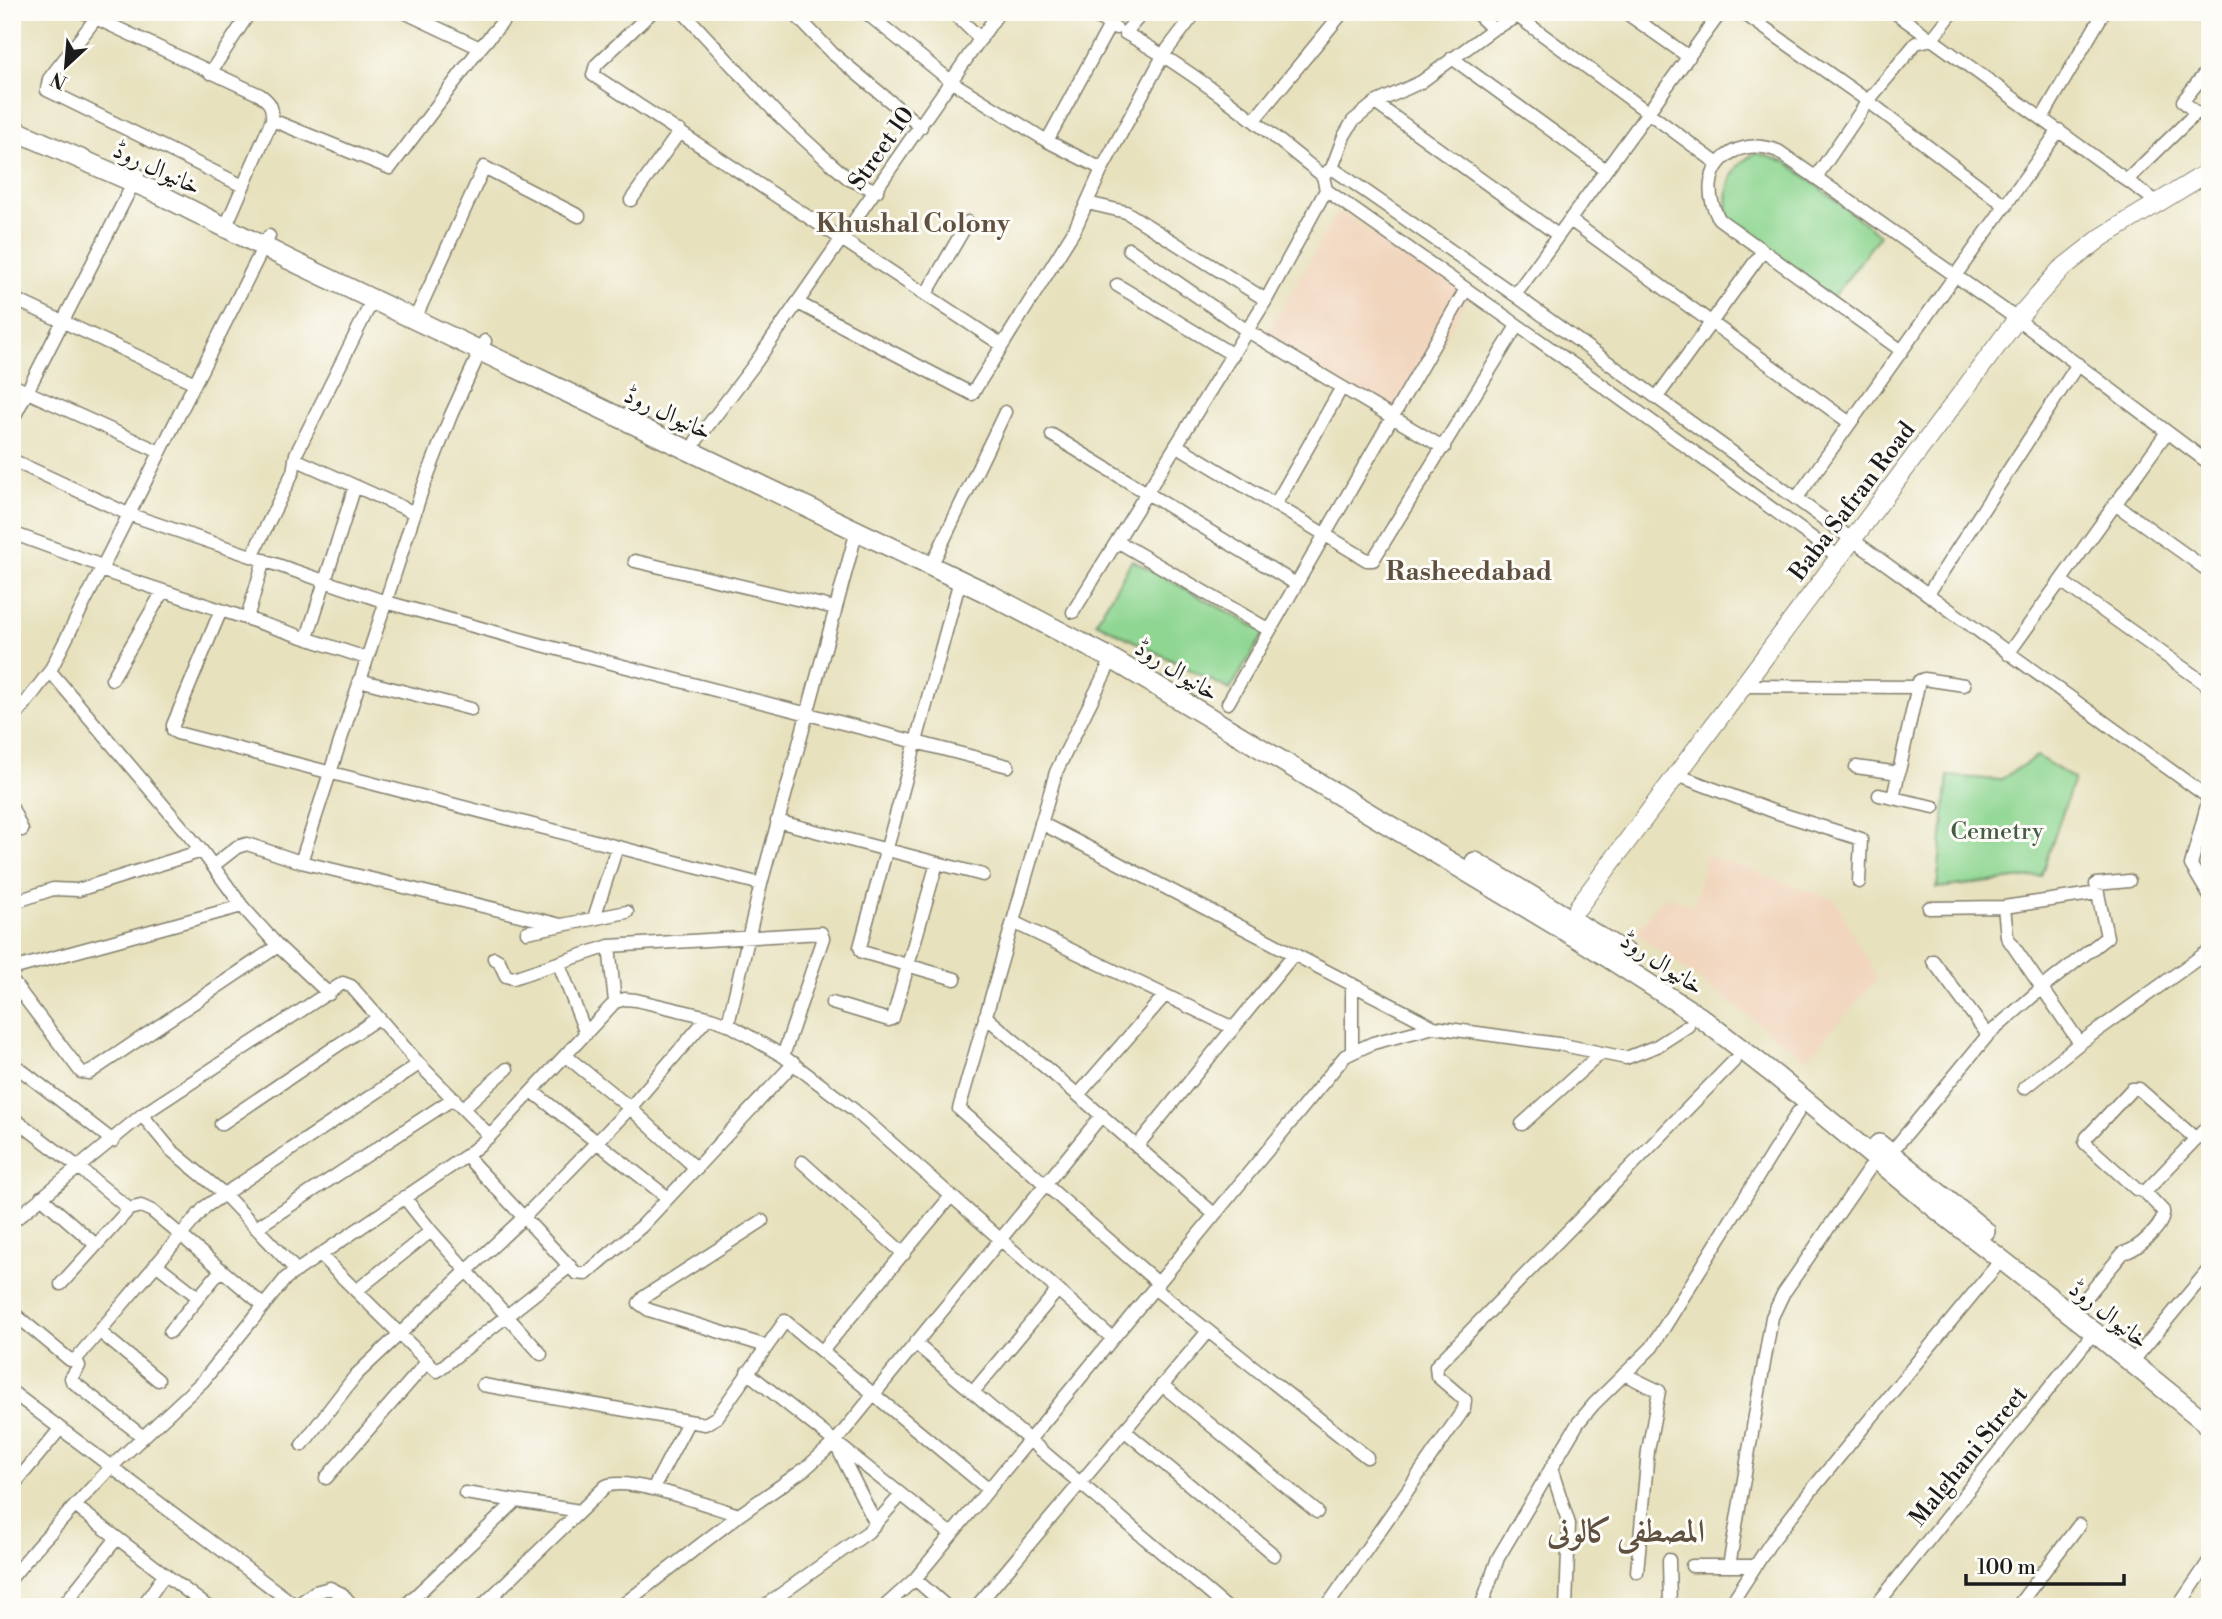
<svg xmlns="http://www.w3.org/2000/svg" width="2222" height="1619" font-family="'Libre Bodoni',Amiri,serif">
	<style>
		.built { fill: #f1d5bd }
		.green { fill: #8ed691; stroke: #557956; stroke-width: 2 }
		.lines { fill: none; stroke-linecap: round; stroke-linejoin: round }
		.minor-casing { stroke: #827e6c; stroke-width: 15 }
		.secondary-casing { stroke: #827e6c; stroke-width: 20 }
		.primary-casing { stroke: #827e6c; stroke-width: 22 }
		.minor { stroke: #fff; stroke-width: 12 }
		.secondary { stroke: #fff; stroke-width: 18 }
		.primary { stroke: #fff; stroke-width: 19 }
		.labels { text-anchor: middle; stroke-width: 6; stroke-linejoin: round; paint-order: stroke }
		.street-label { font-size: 24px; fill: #1c1c1c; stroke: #fdfcf7 }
		.park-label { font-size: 24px; fill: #445d45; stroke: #fdfcf7 }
		.neighbourhood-label { font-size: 26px; font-weight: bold; fill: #605040; stroke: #fdfcf7 }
		.district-label { font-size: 32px; font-weight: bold; fill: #605040; stroke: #fdfcf7 }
	</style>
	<rect width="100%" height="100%" fill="#fdfcf7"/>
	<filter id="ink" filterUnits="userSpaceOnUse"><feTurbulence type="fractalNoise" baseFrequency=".0143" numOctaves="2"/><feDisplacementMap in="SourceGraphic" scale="14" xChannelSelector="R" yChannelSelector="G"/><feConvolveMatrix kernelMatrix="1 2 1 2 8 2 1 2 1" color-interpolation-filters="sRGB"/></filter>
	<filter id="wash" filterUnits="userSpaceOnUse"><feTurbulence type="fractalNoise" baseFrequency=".00686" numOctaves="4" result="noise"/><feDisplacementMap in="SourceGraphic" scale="28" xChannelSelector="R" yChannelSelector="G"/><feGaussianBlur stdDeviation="1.57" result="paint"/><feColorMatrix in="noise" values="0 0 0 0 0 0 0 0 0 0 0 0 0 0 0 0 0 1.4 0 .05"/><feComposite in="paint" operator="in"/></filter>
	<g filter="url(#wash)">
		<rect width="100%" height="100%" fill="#e7e1bd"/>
		<path class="built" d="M1338,210L1469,296L1400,415L1265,338Z
			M1707,855L1835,900L1877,980L1806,1059L1636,933L1664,896L1694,905Z"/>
		<path class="green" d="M1756,153L1787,162L1880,235L1833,298C1807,279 1745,241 1730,216C1726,209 1727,198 1728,190C1732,170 1739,162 1756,153Z
			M1132,560L1265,632L1230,690L1096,622Z
			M2037,756L2074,779L2041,876L1937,888L1948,776L2000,780Z"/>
	</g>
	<g filter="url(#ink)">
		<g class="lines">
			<defs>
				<path id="minor" d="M83,12L260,95C270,102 273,107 272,120L229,219
					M404,12L480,48
					M652,12L596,65L593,75L1002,345
					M683,12L777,114L828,161L849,179L877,191
					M793,12L832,53L921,127
					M865,12L952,82L1047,141L1110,25
					M952,12L981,39
					M1088,12L1116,28
					M1475,12L1493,29
					M1625,12L1689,57
					M1742,12L1868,101L2006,206
					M1894,12L2157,202
					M100,13L49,79L47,90L243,186
					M1520,18L1718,164
					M1452,58L1606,170
					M210,73L250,12
					M1375,103L1558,235
					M2042,118L2104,12
					M272,120L390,168L480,48L511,12
					M1254,120L1343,12
					M1047,141L1102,169
					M1332,168L1515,295L2209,798L2191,865L2210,897
					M1326,173L1332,168L1344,136L1353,121L1375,103L1421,82L1493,29L1527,12
					M1816,177L1868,101L1916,43L1932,39L1953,12
					M2127,180L2196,113L2183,101L2210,67
					M1326,190L1578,368L1840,558
					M631,200L680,131
					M1087,203L1126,212L1266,300
					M1570,220L1850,423
					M1129,249L1246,330L1444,448
					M1117,285L1233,355
					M926,294L968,222
					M1515,295L1721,12
					M12,298L195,383
					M798,303L972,394L1075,229L1102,169L1164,54L1196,12
					M419,310L484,167L579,216
					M1902,351L1719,219C1693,173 1730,133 1778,151L2017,319L2210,464
					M12,385L160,452
					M1657,397L1763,251
					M12,421L138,174
					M1052,435L1296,584
					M696,441L754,365L999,12
					M1176,445L1367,560H1373L1517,326
					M295,459L415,513
					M12,460L128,514L386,602L542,645L1008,766
					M1796,499L2059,130
					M2115,504L2210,572
					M1275,505L1342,387
					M12,533L102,566
					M1117,541L1269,630
					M252,556L293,472L296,454L373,299
					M936,556L1005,412
					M635,561L835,608
					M100,570L366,658
					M2061,581L2210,687
					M1928,594L2078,364
					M221,610L173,725V730L177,733L761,884
					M1073,612L1266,300L1326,190L1323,176C1260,125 1197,73 1125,33L1143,12
					M247,618L264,560
					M307,638L355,486
					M2008,654L2167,432
					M1112,659L1056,772L959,1109L1158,1283
					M50,671L202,851L242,906L278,946L329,994
					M112,679L163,591
					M359,680L471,709
					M1744,686L1917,687
					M1228,703L1466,289
					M12,721L50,671L269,236
					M1856,767L1899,773
					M1677,775L1775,812L1861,839L1859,882
					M1879,795L1934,807
					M1893,798L1919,681L1924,679L1964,685
					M12,808L22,830
					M777,821L983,875
					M1041,823L1434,1027
					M301,862L422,490L451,415L485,341
					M214,865L237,847L247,844L301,862L561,925
					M12,903L53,889L78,890L202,851
					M2004,907L2007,937L2080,1043
					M1929,908L2004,907L2098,893
					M594,918L617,847
					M1013,922L1233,1028
					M527,932L627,912
					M609,946L615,1002
					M494,958L499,961L506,976L513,978L609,946L821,933L823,938L783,1056
					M1933,961L1988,1035
					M559,964L586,1034
					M12,969L242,906
					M955,979L862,952L860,947L960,580
					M12,981L81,1072L89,1073L278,946
					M832,1003L889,1020L893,1018L937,863
					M985,1016L1078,1095L1214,1214
					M728,1024L761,884L857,530
					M1352,1052V984
					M566,1056L630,1108L697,1169
					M12,1063L113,1141
					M2024,1088L2080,1043L2210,950
					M532,1091L668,1198
					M1078,1095L1165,995
					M463,1108L507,1069
					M142,1115L171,1150L223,1193L297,1271
					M12,1117L78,1167L129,1209
					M221,1124L378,1018
					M1522,1124L1601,1053
					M1898,1144L1988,1035L2042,988L2107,937L2096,884L2129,881
					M1137,1146L1294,954
					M466,1156L576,1273L586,1274L642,1226L794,1063
					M802,1162L904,1254
					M2145,1192L2136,1189L2085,1143L2087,1137L2132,1089H2139L2196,1139
					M41,1197L96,1245
					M404,1197L431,1231L541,1354
					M762,1221L644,1297L639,1303L649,1310L766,1346
					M12,1222L142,1115L343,983L351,986L419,1064L490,1136
					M256,1228L454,1098
					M320,1255L437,1371L570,1266
					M156,1264L198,1297
					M61,1284L129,1209L141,1206L152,1211L263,1305
					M1154,1288L1367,1457
					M356,1291L431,1231
					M2078,1307L2123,1253C2137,1250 2165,1226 2163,1211L2145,1192L2210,1124
					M12,1312L70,1360L76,1359L205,1207L419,1064
					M100,1332L158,1380
					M170,1332L221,1270
					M915,1343L1226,1607
					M823,1350L951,1196
					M2138,1355L2210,1268
					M76,1359L79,1366L71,1378L72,1381L142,1436
					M747,1372L951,1534
					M1624,1374L1659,1391L1648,1451L1637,1572
					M483,1385L705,1424L717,1417L785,1321L988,1489
					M1162,1385L1317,1512
					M12,1392L296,1606
					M973,1392L1057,1291
					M1125,1431L1274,1555
					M302,1445L356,1375L523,1218L630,1108L708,1017
					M836,1445L876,1524
					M1551,1468L1569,1524L1566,1607
					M326,1478L427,1362
					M12,1487L60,1429
					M653,1489L688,1422
					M465,1493L580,1511
					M75,1506L208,1607
					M1669,1560L1670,1607
					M1692,1566H1755
					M1729,1566L1772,1317L1783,1294L1869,1169
					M12,1577L37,1547L110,1468L203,1381L286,1278L466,1156L490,1136L615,1002L625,999L636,1000L708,1017L728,1024L783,1056L854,1110L1112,1338
					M915,1579L947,1607
					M1330,1602L1464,1409L1465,1400L1437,1376L1436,1366L1734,1061
					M408,1603L516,1501
					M62,1607L117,1538
					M142,1607L165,1574
					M295,1607L315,1592L330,1588L342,1594L354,1607
					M481,1607L606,1486C631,1476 711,1507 739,1515
					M620,1607L739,1515L806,1468L835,1442L1102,1115
					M763,1607L868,1532L901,1495
					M884,1607L915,1579L1345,1056L1373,1043L1434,1027L1558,1044L1626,1058L1657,1046L1688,1026
					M976,1607L1208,1331
					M1481,1607L1498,1558L1578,1423L1594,1404L1652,1347L1798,1112
					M1733,1607L1736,1596L1769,1545L1810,1492L2001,1260
					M1875,1607L2094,1332
					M2017,1607L2079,1525
					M2178,1607L2210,1560"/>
				<path id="secondary" d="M1578,907L2017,319L2060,270L2102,237L2210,171"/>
				<path id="primary" d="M12,129L149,189L288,259L987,593L1112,659L1587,944L1700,1017L1776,1076L1934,1207L2094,1332L2210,1426
					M1475,862L1626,953
					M1879,1144L1985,1231"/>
			</defs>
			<use href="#minor" class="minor-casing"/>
			<use href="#secondary" class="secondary-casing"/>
			<use href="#primary" class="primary-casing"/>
			<use href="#minor" class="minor"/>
			<use href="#secondary" class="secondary"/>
			<use href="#primary" class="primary"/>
		</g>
	</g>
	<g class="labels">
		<g class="street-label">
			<text transform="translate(881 148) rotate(-55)" y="8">Street 10</text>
			<text transform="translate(157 168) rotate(25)" y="8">خانیوال روڈ</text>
			<text transform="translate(668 413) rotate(25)" y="8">خانیوال روڈ</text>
			<text transform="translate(1852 501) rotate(-53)" y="8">Baba Safran Road</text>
			<text transform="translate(1177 670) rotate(32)" y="8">خانیوال روڈ</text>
			<text transform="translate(1662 963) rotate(33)" y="8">خانیوال روڈ</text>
			<text transform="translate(2109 1314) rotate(38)" y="8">خانیوال روڈ</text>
			<text transform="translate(1968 1456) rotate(-51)" y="8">Malghani Street</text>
		</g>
		<g class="park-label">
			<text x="1997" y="839">Cemetry</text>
		</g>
		<g class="neighbourhood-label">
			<text x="913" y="232">Khushal Colony</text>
			<text x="1469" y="580">Rasheedabad</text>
		</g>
		<g class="district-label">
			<text x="1626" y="1542">المصطفی کالونی</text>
		</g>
	</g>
	<rect width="2222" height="1619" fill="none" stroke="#fdfcf7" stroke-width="42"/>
	<g transform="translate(66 66) rotate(206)" stroke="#fdfcf7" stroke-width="5" paint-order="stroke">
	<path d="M0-5L12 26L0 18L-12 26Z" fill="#1c1c1c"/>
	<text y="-10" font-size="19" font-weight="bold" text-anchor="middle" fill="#1c1c1c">N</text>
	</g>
	<path d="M1966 1574v10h158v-10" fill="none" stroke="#1c1c1c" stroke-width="3.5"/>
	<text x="1977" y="1574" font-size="21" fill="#1c1c1c" stroke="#fdfcf7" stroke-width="5" paint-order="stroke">100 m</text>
</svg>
